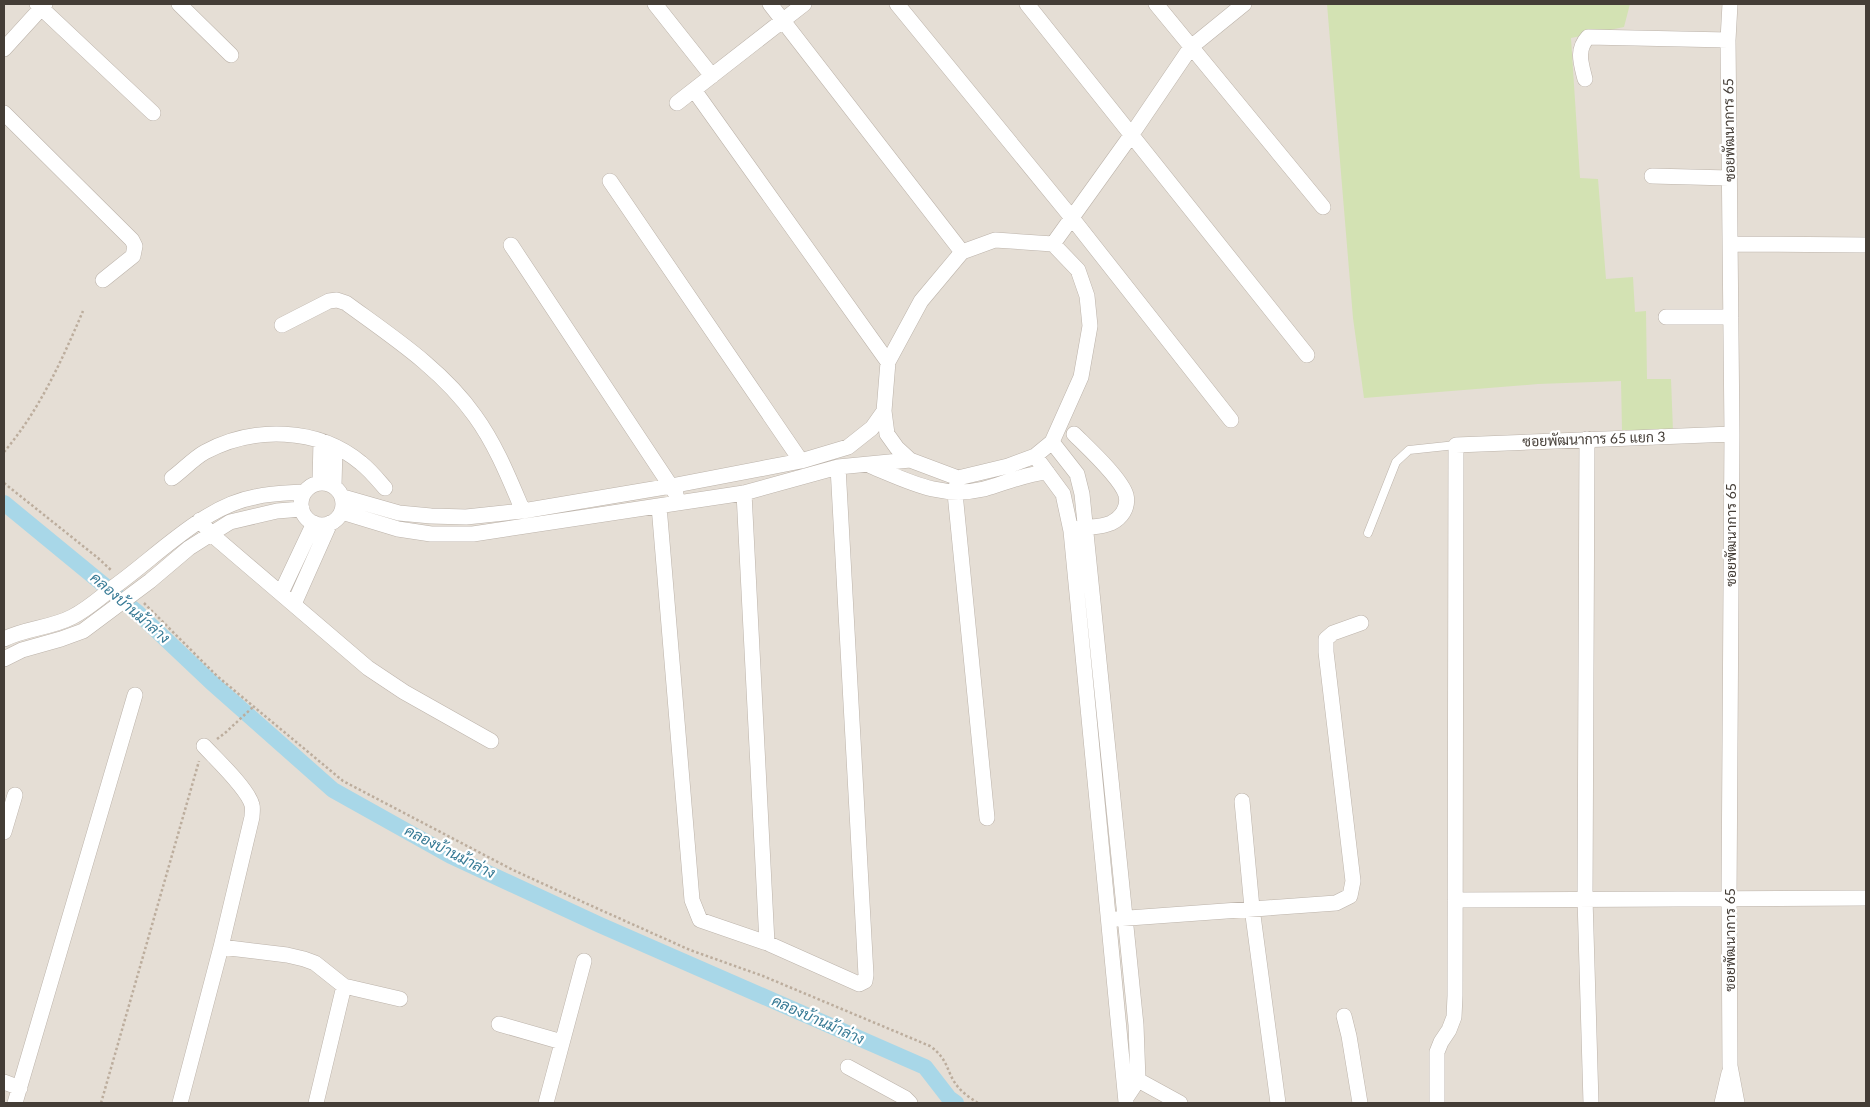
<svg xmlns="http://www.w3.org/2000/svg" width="1870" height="1107" font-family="Lato,Sarabun,sans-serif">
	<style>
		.residential { fill: #e5ded5 }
		.green { fill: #d3e2b3 }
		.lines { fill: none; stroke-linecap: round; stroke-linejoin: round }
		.canal { stroke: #a8d7e8; stroke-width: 16 }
		.lane-casing { stroke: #bcb3aa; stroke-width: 9 }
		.street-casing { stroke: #bcb3aa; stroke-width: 16 }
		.path { stroke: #bcad9d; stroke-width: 2.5; stroke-dasharray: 2.5 2.5; stroke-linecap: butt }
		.lane { stroke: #fff; stroke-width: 8 }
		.street { stroke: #fff; stroke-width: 15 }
		.labels { text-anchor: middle; stroke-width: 4.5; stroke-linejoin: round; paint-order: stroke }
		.street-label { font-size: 14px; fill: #443d36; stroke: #fff }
		.water-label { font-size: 15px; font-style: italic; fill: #377a95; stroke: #fff }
	</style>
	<rect width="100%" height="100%" fill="#f1ede7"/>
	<path class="residential" d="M4,4H1866V1103H4Z"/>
	<path class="green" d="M1327,4H1630L1624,27L1571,38L1580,178L1598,179L1606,279L1633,277L1635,312L1646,311L1647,379H1671L1673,431L1622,430L1621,381L1538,384L1364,398L1353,318Z"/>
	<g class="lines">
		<path class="canal" d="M4,503L138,613L211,682L333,790L451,856L600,925L925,1067L949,1098L956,1103"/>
		<defs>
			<path id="lane" d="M1368,533L1396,462L1409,450L1456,445"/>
			<path id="street" d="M37,4L153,113
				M179,4L231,55
				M655,4L712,76
				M770,4L962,252
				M897,4L1072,218L1231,420
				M1027,4L1307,355
				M1156,4L1323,207
				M1730,4L1728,40L1732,434L1729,898L1730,1066L1737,1103
				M4,49L45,4
				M1585,79C1581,63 1576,50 1588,37L1728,40
				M694,90L888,362
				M677,103L804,4
				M4,113L132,240L135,246L133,256L103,280
				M1652,176L1729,178
				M610,181L801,461
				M995,240L1053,244L1078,270L1087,296L1090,326L1081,377L1052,442L1035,456L1008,466L958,478L910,460L897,448L887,434L884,411L888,362L921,301L962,252Z
				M1053,244L1132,134L1191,47L1244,4
				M1730,244L1866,245
				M511,245L676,494
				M1666,317H1731
				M282,325L329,301L337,300L346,303C391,336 442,369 475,416C496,445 509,478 523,511
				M1074,434C1088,448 1121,478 1126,495C1129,508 1121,518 1111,523C1100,528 1088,526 1077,529
				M1587,439L1585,898L1591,1103
				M1052,442L1077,474L1082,494L1136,1025L1138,1080L1126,1098
				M1035,456L1063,494L1071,531L1126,1102
				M871,466C910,482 941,499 984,489C1005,483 1025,474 1047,472
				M172,478C183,470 194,458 205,452C253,426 318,427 361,463C370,470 378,480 385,488
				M958,478L955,493L987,818
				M320,482L321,441
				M301 504a21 21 0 1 1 42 0a21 21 0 1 1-42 0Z
				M334,485L335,448
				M744,493L767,943
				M343,497L399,513L431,516L466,517L523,511L671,486L801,461L848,447L872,428L884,411
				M659,506L692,900L700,920L767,943L859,984L865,981L866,975L838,467
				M342,512L398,529L431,534H473L744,493L838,467L910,460
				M200,520L210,533L368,668L404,692L491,741
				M281,593L314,523
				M294,604L330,523
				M4,639C26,628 51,628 72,617C88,609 102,596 115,586C157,556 204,506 255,497C271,493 288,493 304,492
				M4,659L22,650L61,639L83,631L150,581L189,548L230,522L277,511L302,509
				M1242,801L1252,908L1278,1103
				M4,832L15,795
				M1455,900L1866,898
				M1115,919L1336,903L1350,896L1353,881L1326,652V639L1333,633L1361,623
				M221,947L287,955L304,959L315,963L344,986L400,999
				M1344,1016L1349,1036L1360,1103
				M499,1024L562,1042
				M848,1067L905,1098L910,1103
				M1130,1078L1138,1080L1180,1103
				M4,1082L20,1088
				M15,1103L135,695
				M180,1103L221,947L252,817C252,814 253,808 252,805C248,789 216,759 204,746
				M316,1103L344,986
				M546,1103L584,961
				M1437,1103V1052L1441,1042L1449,1030L1454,1017L1455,996L1456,445L1732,434
				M1722,1103L1729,1073"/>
		</defs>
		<use href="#lane" class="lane-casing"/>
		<use href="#street" class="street-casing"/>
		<path class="path" d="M4,452C39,411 62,360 83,311
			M4,483L98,558L112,571
			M144,603L217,676L343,781L513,870L594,907L690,950L763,976L930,1046C950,1060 946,1074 959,1088C964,1094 972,1099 978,1103
			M217,739L225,733L253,707
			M101,1103L199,761"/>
		<use href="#lane" class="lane"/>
		<use href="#street" class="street"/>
	</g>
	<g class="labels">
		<g class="street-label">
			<text transform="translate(1729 130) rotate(-91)" y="5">ซอยพัฒนาการ 65</text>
			<text transform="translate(1594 439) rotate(-2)" y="5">ซอยพัฒนาการ 65 แยก 3</text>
			<text transform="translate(1731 535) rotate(-90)" y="5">ซอยพัฒนาการ 65</text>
			<text transform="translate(1730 940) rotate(-90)" y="5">ซอยพัฒนาการ 65</text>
		</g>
		<g class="water-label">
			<text transform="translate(130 608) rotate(41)" y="5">คลองบ้านม้าล่าง</text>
			<text transform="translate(450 852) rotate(27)" y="5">คลองบ้านม้าล่าง</text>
			<text transform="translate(818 1020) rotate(24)" y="5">คลองบ้านม้าล่าง</text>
		</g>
	</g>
	<rect width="1870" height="1107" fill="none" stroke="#443d36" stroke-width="10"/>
</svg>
